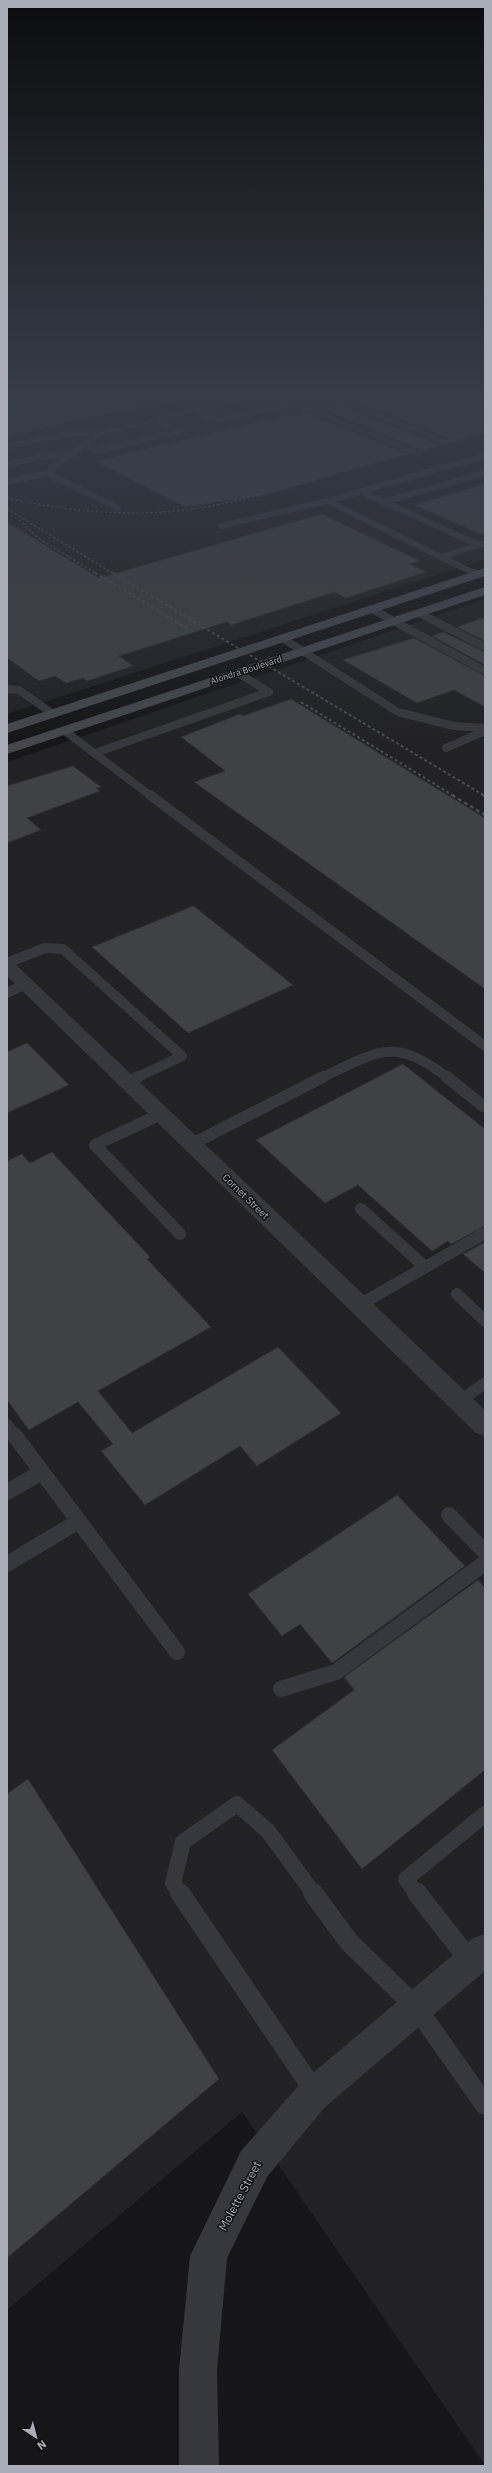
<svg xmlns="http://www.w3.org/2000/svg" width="492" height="2473" font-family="'IBM Plex Sans',sans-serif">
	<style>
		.built { fill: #222225 }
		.building { fill: #404145; stroke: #303034 }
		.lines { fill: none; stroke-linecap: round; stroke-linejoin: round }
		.lane-far5 { stroke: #37383d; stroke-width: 6 }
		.lane-far4 { stroke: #37383d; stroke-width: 8 }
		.lane-far3 { stroke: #37383d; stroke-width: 10 }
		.lane-far2 { stroke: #37383d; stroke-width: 12 }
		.lane-far1 { stroke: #37383d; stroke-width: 16 }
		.lane { stroke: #37383d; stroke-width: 20 }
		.street { fill: #37383d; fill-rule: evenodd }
		.secondary { fill: #45474d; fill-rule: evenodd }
		.rail-far2 { stroke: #4a4c52; stroke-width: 1.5; stroke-dasharray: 2.5 2; stroke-linecap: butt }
		.rail-far1 { stroke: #4a4c52; stroke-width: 2; stroke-dasharray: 3 2.5; stroke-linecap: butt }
		.rail { stroke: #4a4c52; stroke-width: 2.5; stroke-dasharray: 4 3; stroke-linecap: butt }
		.labels { text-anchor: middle; stroke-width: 3; stroke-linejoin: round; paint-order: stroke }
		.far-street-label { font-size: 9px; fill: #a8adb8; stroke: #111113 }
		.street-label { font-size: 10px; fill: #a8adb8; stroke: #111113 }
		.near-street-label { font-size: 12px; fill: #a8adb8; stroke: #111113 }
	</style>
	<rect width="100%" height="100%" fill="#161618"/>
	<path class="built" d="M7,398H485V559L7,714Z
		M485,599V2465L242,2112L7,2310V762Z"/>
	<path class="building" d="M7,398H137L138,407L7,437Z
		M368,398H485V433L449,443L447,438L355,401Z
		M340,405L441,445L422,451L322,409Z
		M307,413L408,454L261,496L185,507L96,461L286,415L291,417Z
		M485,484V536L415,505Z
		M322,514L420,561L410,564L426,572L346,598L335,592L231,625L227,622L119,656L133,666L87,681L83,678L66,683L55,676L39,681L7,658V522L99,578Z
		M485,617V641L457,627Z
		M443,632L485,652V665L432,636Z
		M414,638L485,676V707L454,690L417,703L343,660Z
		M291,699L485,818V989L194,782L225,771L181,737L240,714L243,716Z
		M73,766L101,787L96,788L100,791L27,818L41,830L7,843V786Z
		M193,906L195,907L293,985L188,1033L92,947Z
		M27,1043L69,1085L7,1113V1052Z
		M403,1064L485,1129V1226L451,1244L448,1241L432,1251L358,1185L325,1203L256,1140Z
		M52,1152L150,1257L147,1259L211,1327L98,1391L132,1433L278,1347L341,1413L257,1466L240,1446L145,1505L101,1451L113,1444L78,1402L29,1430L7,1400V1161L22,1154L30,1163Z
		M485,1242V1273L463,1254Z
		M397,1495L465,1566L332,1663L300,1624L282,1636L248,1594Z
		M478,1580L485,1588V1770L362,1869L272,1750L354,1690L344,1677Z
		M28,1779L219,2079L7,2258V1794Z"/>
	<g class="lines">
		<path class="lane-far5" d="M166,398L218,421L294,403
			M209,398L222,404
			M282,398L419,454
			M334,398L445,442
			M100,433L84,445L97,451L180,431L156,420
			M84,445L51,469L50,475L118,508
			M7,446L72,433H100
			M485,456L327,501L441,557L485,543
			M7,465L40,457L70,454
			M7,482L50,472
			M360,491L479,545
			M384,502L485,473
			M221,526L327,501
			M441,557L476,574"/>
		<path class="lane-far4" d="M474,573L477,574
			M372,609L485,671
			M419,613L485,647
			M282,638L398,712L454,726L485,728
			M7,689L19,690L53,714
			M65,731L151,796
			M446,748L485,731
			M95,753L269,692L238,673"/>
		<path class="lane-far3" d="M150,795L485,1046
			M7,963L45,948L63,949L182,1056L136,1078
			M7,993L26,984
			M321,1078C377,1052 393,1035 448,1078"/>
		<path class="lane-far2" d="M447,1077L483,1106
			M128,1082L138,1077
			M161,1114L95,1145L180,1234
			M192,1144L323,1077
			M361,1209L425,1267
			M457,1294L485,1321
			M359,1305L485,1233
			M460,1401L485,1383
			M7,1425L16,1437"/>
		<path class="lane-far1" d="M15,1436L177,1652
			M7,1492L42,1472
			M449,1515L485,1552
			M7,1564L79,1521
			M281,1689L336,1672L485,1563
			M180,1894L173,1883L183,1842L237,1804L268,1831L314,1894
			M417,1894L406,1879L485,1814"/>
		<path class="lane" d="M180,1893L315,2092
			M313,1893L349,1942L416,2007L485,2105
			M417,1893L470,1961"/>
		<path class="street" d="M233,398H251L100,436L95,433Z
			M7,961L13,962L485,1410V1436L476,1433L7,976Z
			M485,1934V1971L325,2107L267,2177L227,2258L217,2370L219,2466H179V2370L190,2256L241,2151L301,2083L473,1938Z"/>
		<path class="secondary" d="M485,568V576L7,733V724Z
			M485,587V595L7,754V745Z"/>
		<path class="rail-far2" d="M7,498C71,512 135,518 200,508C238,502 275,490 312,480
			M7,509L114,574
			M19,520L38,538L97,574"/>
		<path class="rail-far1" d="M95,573L188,629
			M113,573L485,796
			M301,702L454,796"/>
		<path class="rail" d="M452,795L485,815
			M483,795L485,796"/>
	</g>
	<linearGradient id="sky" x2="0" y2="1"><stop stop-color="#0c0c0d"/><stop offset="0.53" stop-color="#363c48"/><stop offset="1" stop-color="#363c48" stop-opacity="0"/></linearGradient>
	<rect width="492" height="744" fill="url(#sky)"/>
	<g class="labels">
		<g class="far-street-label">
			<text transform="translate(246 670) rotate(-18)" y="3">Alondra Boulevard</text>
		</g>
		<g class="street-label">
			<text transform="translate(246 1196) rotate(44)" y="4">Cornet Street</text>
		</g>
		<g class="near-street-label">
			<text transform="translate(240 2196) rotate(-62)" y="4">Molette Street</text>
		</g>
	</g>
	<rect width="492" height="2473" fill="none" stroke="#a8adb8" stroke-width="16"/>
	<g transform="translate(36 2437) rotate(144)" stroke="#111113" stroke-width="3" paint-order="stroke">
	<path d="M0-3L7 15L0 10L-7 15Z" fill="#a8adb8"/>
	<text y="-6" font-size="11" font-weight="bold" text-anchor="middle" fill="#a8adb8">N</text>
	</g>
</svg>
